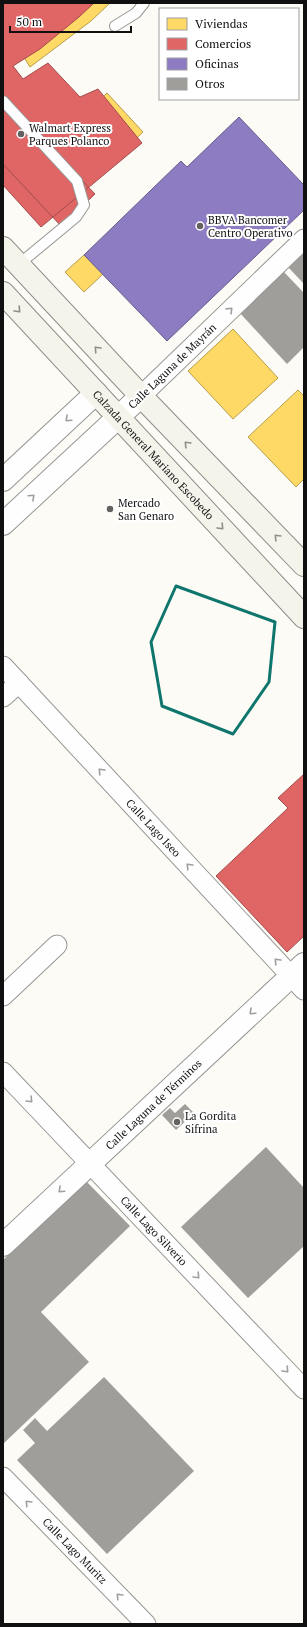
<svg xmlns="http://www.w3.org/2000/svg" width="307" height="1627" font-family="'PT Serif',serif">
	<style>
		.homes { fill: #ffd966; stroke: #b79d4c }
		.shops { fill: #e06666; stroke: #a24c4c }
		.offices { fill: #8e7cc3; stroke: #685c8d }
		.building { fill: #a09e9b }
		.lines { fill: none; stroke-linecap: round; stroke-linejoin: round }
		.service-casing { stroke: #969694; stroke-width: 12 }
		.minor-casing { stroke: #969694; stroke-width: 21 }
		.tertiary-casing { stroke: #969694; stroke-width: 24 }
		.secondary-casing { stroke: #8d8c8a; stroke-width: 24 }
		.service { stroke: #fffefe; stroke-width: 10 }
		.minor { stroke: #fffefe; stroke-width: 19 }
		.tertiary { stroke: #fffefe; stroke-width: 22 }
		.secondary { stroke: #f5f4eb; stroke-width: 22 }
		.oneway { stroke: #8e8d88 }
		.oneway2 { stroke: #9f9f9f }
		.marked { fill: none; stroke: #0f766e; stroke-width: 3; stroke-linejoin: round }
		.poi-dot { fill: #636260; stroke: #fff; stroke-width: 1.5 }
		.labels { text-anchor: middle; stroke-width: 4; stroke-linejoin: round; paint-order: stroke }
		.poi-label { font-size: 11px; fill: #101010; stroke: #fff; text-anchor: start }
		.street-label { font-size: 11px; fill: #101010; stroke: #fff }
	</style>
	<rect width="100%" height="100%" fill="#fcfbf6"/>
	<path class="homes" d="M44,3H110L91,21L30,67L10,35Z
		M107,93L143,132L95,178L58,139Z
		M84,255L103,274L84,292L65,272Z
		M233,329L278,378L233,419L188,371Z
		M298,390L304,396V479L296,487L248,437Z"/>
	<path class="shops" d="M3,3H94L79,17L40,49L13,66L23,79L48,63L80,97L98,89L142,143L41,227L3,185Z
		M7,101L95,194L61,226L3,164V104Z
		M304,774V936L287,952L216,876L288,808L278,798Z"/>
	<path class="offices" d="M239,117L304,185V210L167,341L84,255L181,161L187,167Z"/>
	<path class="building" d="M304,252V284L288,267Z
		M284,272L304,293V347L287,364L239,312Z
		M185,1104L194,1113L176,1130L162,1115L170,1108L175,1113Z
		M266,1147L304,1188V1246L248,1298L181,1227Z
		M85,1180L130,1226L41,1312L89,1362L3,1444V1260Z
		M104,1377L194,1471L107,1554L17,1460L35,1443L23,1430L35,1418L47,1431Z"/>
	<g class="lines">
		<defs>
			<path id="service" d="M115,26L136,13L144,3
				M3,101L77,181L84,205L76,217L18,265"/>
			<g id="minor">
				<path d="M141,396L304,239"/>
				<path id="s1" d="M3,666L304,990"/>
				<path d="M3,697L19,683"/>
				<path d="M3,996L57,945"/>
				<path id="s2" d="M3,1072L304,1389"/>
				<path id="s3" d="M3,1477L146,1624"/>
			</g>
			<g id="tertiary">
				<path d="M3,480L96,393"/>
				<path d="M3,524L141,396"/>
				<path id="s4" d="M3,1245L304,964"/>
			</g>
			<g id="secondary">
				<path d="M3,248L141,396L304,565"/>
				<path id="s5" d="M3,293L304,617"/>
			</g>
		</defs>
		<use href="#service" class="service-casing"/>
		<use href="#minor" class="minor-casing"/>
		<use href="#tertiary" class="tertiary-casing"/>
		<use href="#secondary" class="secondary-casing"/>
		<use href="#service" class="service"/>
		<use href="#minor" class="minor"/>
		<use href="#tertiary" class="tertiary"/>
		<use href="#secondary" class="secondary"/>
	</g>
	<defs><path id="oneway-chevron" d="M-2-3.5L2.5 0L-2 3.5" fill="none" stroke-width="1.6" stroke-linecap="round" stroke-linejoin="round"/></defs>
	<g class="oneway">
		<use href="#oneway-chevron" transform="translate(18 310) rotate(47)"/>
		<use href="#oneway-chevron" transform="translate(97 349) rotate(-133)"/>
		<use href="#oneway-chevron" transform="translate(187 444) rotate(-134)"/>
		<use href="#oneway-chevron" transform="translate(221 527) rotate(47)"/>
		<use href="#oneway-chevron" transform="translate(277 537) rotate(-134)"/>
	</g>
	<g class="oneway2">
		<use href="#oneway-chevron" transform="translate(230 310) rotate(-44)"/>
		<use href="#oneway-chevron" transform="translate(68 419) rotate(137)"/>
		<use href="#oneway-chevron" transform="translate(32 497) rotate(-43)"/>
		<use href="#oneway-chevron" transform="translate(101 771) rotate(-133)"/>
		<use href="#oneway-chevron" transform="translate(189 866) rotate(-133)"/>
		<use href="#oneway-chevron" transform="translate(277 961) rotate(-133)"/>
		<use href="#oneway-chevron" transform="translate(252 1012) rotate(137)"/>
		<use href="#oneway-chevron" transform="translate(30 1100) rotate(46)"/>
		<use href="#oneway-chevron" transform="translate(61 1190) rotate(137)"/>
		<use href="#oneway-chevron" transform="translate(197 1276) rotate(47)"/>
		<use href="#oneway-chevron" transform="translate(286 1370) rotate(47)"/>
		<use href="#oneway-chevron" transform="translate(28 1503) rotate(-134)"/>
		<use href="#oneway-chevron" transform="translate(119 1596) rotate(-134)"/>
	</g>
	<path class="marked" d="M176,586L275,622L269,682L233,734L162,706L151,642Z"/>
	<g class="poi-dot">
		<circle cx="21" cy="134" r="4"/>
		<circle cx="200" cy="226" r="4"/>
		<circle cx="110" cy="509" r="4"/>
		<circle cx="177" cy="1122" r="4"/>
	</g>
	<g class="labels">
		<g class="poi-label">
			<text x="29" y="132">Walmart Express<tspan x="29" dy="13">Parques Polanco</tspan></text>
			<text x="208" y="224">BBVA Bancomer<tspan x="208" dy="13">Centro Operativo</tspan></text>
			<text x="118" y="507">Mercado<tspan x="118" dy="13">San Genaro</tspan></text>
			<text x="185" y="1120">La Gordita<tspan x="185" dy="13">Sifrina</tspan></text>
		</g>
		<g class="street-label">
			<text transform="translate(172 366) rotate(-44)" y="4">Calle Laguna de Mayrán</text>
			<text dy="4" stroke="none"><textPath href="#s5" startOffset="221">Calzada General Mariano Escobedo</textPath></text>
			<text dy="4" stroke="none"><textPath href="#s1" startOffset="221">Calle Lago Iseo</textPath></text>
			<text dy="4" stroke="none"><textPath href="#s4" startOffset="206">Calle Laguna de Términos</textPath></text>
			<text dy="4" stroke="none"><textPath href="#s2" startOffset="219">Calle Lago Silverio</textPath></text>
			<text dy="4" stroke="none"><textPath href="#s3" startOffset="103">Calle Lago Muritz</textPath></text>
		</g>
	</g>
	<rect width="307" height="1627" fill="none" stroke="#101010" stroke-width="8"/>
	<rect x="159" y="8" width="140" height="92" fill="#ffffff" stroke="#9f9f9f"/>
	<rect x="167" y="18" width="20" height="12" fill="#ffd966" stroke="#9f9f9f"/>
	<text x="195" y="28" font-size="12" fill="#101010">Viviendas</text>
	<rect x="167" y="38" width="20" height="12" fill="#e06666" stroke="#9f9f9f"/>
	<text x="195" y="48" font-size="12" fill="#101010">Comercios</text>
	<rect x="167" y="58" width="20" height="12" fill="#8e7cc3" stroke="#9f9f9f"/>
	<text x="195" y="68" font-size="12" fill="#101010">Oficinas</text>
	<rect x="167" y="78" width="20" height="12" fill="#a09e9b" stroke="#9f9f9f"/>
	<text x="195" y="88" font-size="12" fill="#101010">Otros</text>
	<path d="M10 26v6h121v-6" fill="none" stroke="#101010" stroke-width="2"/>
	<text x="16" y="26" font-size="12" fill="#101010" stroke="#ffffff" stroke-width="3" paint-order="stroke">50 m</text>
</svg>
